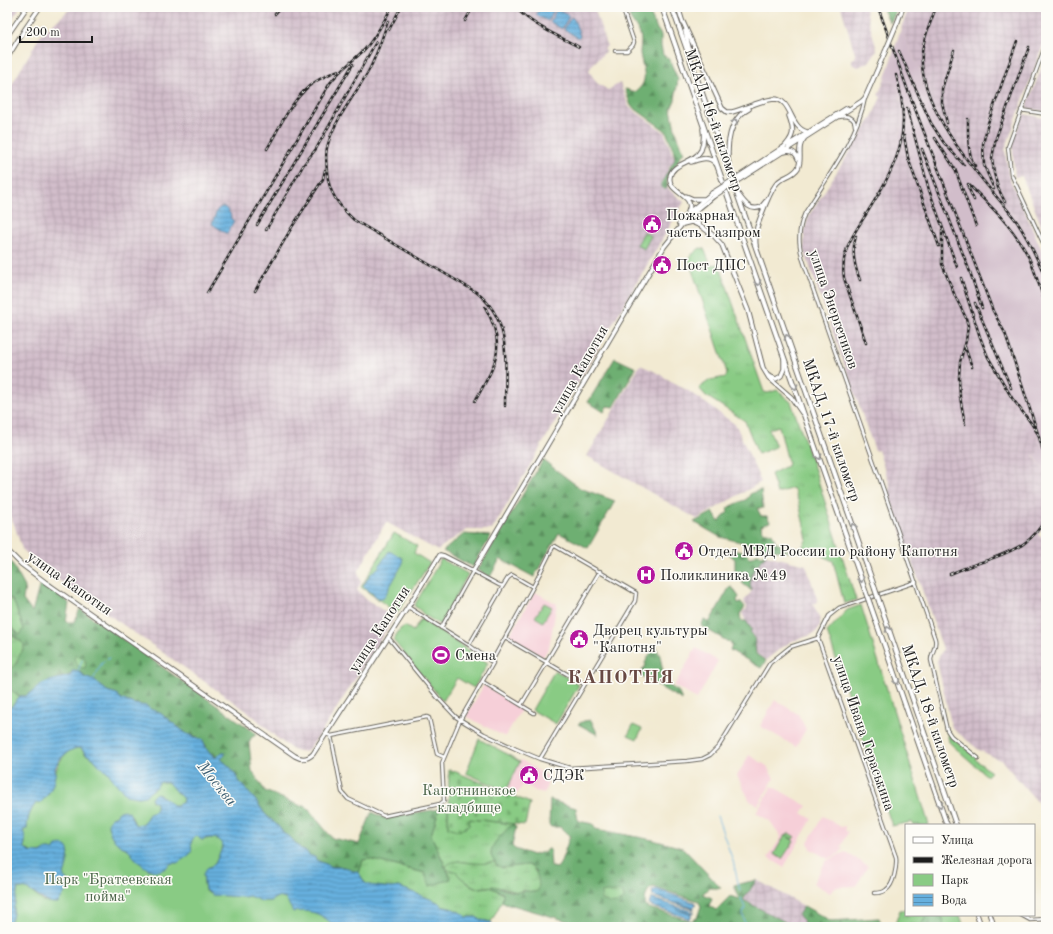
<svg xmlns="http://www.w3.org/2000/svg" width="1053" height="934" font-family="'Old Standard TT',serif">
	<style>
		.built { fill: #f6cfd8 }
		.industrial { fill: url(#industrial-grid) }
		.railway { fill: #d1bdca }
		.grass { fill: url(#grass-tufts); stroke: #527450 }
		.forest { fill: url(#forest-firs); stroke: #456647; fill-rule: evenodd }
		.wetland { fill: url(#wetland-marsh); stroke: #527450 }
		.cemetery { fill: url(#cemetery-stones); stroke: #527450 }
		.park { fill: #89cb84; stroke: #527450 }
		.water { fill: url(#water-rules); stroke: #41667d }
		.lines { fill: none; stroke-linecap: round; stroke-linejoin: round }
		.stream { stroke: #66b0de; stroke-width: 1 }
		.minor-casing { stroke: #67645c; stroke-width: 4.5 }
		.major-casing { stroke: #67645c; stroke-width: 5.5 }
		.highway-casing { stroke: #67645c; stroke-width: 6 }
		.minor { stroke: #fff; stroke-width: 2.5 }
		.major { stroke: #fff; stroke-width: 3.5 }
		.highway { stroke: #fff; stroke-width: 4 }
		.rail-casing { stroke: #1c1c1c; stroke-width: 2.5 }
		.rail { stroke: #fdfcf7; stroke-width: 1; stroke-dasharray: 3; stroke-linecap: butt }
		.major-bridge-casing { stroke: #67645c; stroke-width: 5.5; stroke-linecap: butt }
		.highway-bridge-casing { stroke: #67645c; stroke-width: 6; stroke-linecap: butt }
		.major-bridge { stroke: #fff; stroke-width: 3.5 }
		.highway-bridge { stroke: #fff; stroke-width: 4 }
		.oneway { stroke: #999 }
		.labels { text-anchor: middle; stroke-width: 3; stroke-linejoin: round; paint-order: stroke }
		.street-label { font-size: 15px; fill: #1c1c1c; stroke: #fdfcf7 }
		.poi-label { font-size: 15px; fill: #1c1c1c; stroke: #fdfcf7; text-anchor: start }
		.park-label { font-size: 15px; fill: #486246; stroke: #fdfcf7 }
		.water-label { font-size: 16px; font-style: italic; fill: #3d5f73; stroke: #fdfcf7 }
		.district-label { font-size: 19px; font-weight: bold; letter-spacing: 1px; fill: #684943; stroke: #fdfcf7 }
	</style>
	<defs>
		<pattern id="industrial-grid" width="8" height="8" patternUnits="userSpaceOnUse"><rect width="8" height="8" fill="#d1bdca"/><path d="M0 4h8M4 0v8" fill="none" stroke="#b3a2ad"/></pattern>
		<pattern id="grass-tufts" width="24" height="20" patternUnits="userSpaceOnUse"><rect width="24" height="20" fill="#89cb84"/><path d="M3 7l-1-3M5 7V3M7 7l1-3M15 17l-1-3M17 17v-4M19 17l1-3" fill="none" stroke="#76ae71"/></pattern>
		<pattern id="forest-firs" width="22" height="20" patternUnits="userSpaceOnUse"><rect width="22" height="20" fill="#6eaf72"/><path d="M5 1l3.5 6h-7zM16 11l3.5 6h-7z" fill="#5a8e5d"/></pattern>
		<pattern id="wetland-marsh" width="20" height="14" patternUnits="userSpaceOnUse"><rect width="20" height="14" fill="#89cb84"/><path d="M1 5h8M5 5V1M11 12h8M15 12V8" fill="none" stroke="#76ae71"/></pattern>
		<pattern id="cemetery-stones" width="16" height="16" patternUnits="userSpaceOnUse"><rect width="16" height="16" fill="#89cb84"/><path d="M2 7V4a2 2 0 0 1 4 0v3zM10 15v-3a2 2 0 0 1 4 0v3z" fill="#76ae71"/></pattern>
		<pattern id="water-rules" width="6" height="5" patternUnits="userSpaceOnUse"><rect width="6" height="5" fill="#66b0de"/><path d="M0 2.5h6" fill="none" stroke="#538eb3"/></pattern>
	</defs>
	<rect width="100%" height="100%" fill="#fdfcf7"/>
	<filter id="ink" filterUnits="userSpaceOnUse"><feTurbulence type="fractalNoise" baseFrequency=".025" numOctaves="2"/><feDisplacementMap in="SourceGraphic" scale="8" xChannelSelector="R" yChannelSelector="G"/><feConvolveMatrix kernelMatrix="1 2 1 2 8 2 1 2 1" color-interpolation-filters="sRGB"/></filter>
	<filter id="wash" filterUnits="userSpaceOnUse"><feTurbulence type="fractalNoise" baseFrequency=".012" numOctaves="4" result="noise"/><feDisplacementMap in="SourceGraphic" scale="16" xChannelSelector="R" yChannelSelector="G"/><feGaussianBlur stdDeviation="0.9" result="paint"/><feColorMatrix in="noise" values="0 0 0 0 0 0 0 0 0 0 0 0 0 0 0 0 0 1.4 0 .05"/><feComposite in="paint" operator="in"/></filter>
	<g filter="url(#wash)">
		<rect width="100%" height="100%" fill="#f2ead2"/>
		<path class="built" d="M535,592L557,604L549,647L543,657L509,636Z
			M696,648L718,661L697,699L674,686Z
			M484,685L522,708L505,737L466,716Z
			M775,700L798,714L806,729L796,747L760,726Z
			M749,755L767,766L774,779L758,805L750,801L737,776Z
			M521,760L549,777L545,793L535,791L524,783L517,794L507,790Z
			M772,786L807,806L802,813L812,819L784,867L768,858L781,837L770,821L756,813Z
			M823,816L841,827L845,826V830L848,832L841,847L843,848L840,853L828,859L809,848L810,847L808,842Z
			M845,852L868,866L856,886L835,887L830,893L813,883L826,861Z"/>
		<path class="industrial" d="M7,7H15L19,9L7,26Z
			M72,7H594L607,46L604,49L606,51L592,65L589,71L597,83L608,90L620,83L629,107L664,132L675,160L669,167L664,181L667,187L672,192L684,202L492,530H467L441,547L438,551L386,522L358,572L361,582L357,590L366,599L394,618L319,736L306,752L293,750L276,737L251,714L43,569L22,549L14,524L7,511V93L40,36Z
			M841,7H865L877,50L869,62L858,67L853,65L851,60L856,57Z
			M909,7H1046V37L1005,150L1009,177L1031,225L1022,228L1014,215L961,157L931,105L923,88L921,70L919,69L901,28Z
			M1046,56V112L1026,108Z
			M885,78L897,85L901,102V124L897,146H908L940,239L941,249H944L950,258L991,372L997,378L1009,399H1010L1018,410L1032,438L1037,436L1041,447L1038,453L1033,455L1043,469L1046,476V522L1038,535L1046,539V812L1002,761L979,750L952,728L937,661L943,649L888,493L890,485L881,459L878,450L875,451L804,250V234L808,217L872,117L881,97L878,95Z
			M1023,114L1046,118V238L1022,176L1015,177L1012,142Z
			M640,365L652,370L690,392L736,425L761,482L697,519L587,456Z
			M766,555L806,565L818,602L813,604L820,620V625L817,631L811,635L792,641L781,648L766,660L757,654L750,631L742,613L747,608L744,601L752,591L749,583L754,568Z
			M757,880L804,906L798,915L804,921L801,927H795L743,900Z"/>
		<path class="railway" d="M901,28L919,69L921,70L923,88L931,105L961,157L1014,215L1022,228L1031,225L1046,260V476L1043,469L1033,454L1038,453L1037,449L1041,447L1037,436L1032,438L1017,411L1018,410L1010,399H1009L997,378L991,372L950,258L944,249H941L940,239L908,146H897L901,124V101L897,85L885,78Z"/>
		<path class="grass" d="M700,248L704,249L711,265L719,264L764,392L768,393L777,390L791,402L812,461L856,600L846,603H844L833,561L802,547L807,539L799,503L793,488L777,493L771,474L787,466L788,462L779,426L769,429L776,447L758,454L745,421L706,396L699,388L710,380L726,377L727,373L688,258Z
			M10,598L15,605L24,629L20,635L7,623V600Z
			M947,731L951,737L977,757L975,759L991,772L987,776L951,744L949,742Z
			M448,807V827L466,826L470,819L513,824L498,839L491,855L495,862C483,865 469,863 458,861L450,871L456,870C460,878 471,888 479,888C484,888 488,887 493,886L492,888L503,894V899L491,922L481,920L476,917L467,918C461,912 451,907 443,907L438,902L399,887L391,888L369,885L365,883L359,873L363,860L369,859L425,873L430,886L451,878L431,835L439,809Z
			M900,910H906V915H960L964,927H886L885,924H895Z"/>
		<path class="forest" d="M629,7H643L650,14L657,29L661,35V46L663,55L669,59L678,79L675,100L671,109L675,129L684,153C679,156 679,161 675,166C669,173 665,176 668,186L665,190L661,187V184L675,159L673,149L666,131L631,106L625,89L629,90L630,92H635C651,81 642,69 640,53C640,47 642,41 640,34C636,23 626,21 629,7Z
			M882,7H894L896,12L890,23Z
			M615,358L636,368L614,407L607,406L604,412L588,402Z
			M543,460L580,488L615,501L588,548L559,533L534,577L500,559L490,577L478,570Z
			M761,490L763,508H757L761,516H767L770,522L761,525L762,531L772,533L775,541L790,552L774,550L720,537L694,522L713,512L719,522L728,512L727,508L747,499L751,493Z
			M464,534L491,536L473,567L443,551Z
			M730,549L747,553L750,558L757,554L766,555C756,566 746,576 752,591L742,583L748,573L743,571L738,574L735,572V559L730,555Z
			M7,557L9,558L25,587L23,600L32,612L40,584C51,588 61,596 69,603L66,622H74L80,609L257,734L251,738L249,743L252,771L265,791L301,806L305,805L332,838L359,844L372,812L384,818L439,809L431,835L451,879L430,886L425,873L369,859L363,860L359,873L343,867H333L316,860L312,856L309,855L306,851L301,849L289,836L284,834L279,827L265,814L257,802L241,784L231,768L207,750L206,745L198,737L187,734L160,713L149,709L147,706L134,704L121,699L117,694L107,691L95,681L84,677L77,671L67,676L62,677L39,688L26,696L16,695L7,685V655L9,669L17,663L18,657L24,648L21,641L7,632V623L20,635L24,629L15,605L11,598L7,600Z
			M732,587L739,597L737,600L738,603L741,602L745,607L740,614L741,621H746L752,630L750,631L754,637L756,654L766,661L761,668L730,650L732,644L701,626L704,620L709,623L729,588Z
			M655,645L660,656L664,677L671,687L678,691L682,700L641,676L640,674L646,665L645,663Z
			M591,720L598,735L578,724L584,721Z
			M550,800L576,808L578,821L593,824L596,829L653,840L683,848L721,888H710L702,894L712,898L709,906L716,910L730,896L739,899L734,885L757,880L743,900L795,927H588L502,902L503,893L492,888L493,886C500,888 507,891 515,892C523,892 525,889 534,892L538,886L536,871L528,865L502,868L496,865C495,861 491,858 491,854C490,844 506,830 513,824L516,827L512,846L515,849L533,855L544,852L546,850L549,849L550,851L551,867L557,868L560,864L570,836L560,827H551L549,825ZM654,887L698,901L701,906L697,918L691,921L646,907C644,900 646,888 654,887Z
			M804,906L831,921L879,918L883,927H801L804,921L798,915Z
			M927,915H940L943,918L944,927H907L908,924L921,925Z"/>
		<path class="wetland" d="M7,632L24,644C24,649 21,652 19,656C16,662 16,666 9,669L7,655Z
			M76,655L85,660L86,663L85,668L79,667L74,659Z
			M458,861C469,863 483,865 495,862L496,865L502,868L528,865C537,869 540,881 538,891L534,892L524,890L518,892L493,886L478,888L473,886L467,882L459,876L456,871H450L446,868C447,863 453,862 458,861Z
			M617,891L623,893L624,899C616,906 610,903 601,900L602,893L609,892L610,893Z"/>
		<path class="cemetery" d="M449,769L530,803L525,825L470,819L469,826H466V828L458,830L448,827Z"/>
		<path class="park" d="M644,232L651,236L644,249L637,245Z
			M394,533L417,546L414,553L430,563L397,613L361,587Z
			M441,559L468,574L440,625L423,614L419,609L414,606Z
			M544,603L552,607L543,622L535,617Z
			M861,605L929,825H913L912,822L892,826L827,632L847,610Z
			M421,619L488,663L474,688L457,678L443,701L393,640L400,629L405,626L413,631Z
			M555,670L579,685L556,724L532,710Z
			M7,685L16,695L20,696L12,706L7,709Z
			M633,725L642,729L637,739L628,735Z
			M479,739L507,754L520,762L506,791L466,773Z
			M76,748H81L85,754L93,758L100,766L107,771L126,795C130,795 135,797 139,797C146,796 156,788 160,782H167C171,785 173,789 176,792C178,795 181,795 183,799L182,803L178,806C170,807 171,802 165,798C162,796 159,795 156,793L151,800L156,803C157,809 155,813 149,815L143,824L135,825L132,816L121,810L117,815L112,817L108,826C111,836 116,846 127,848L133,855L149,870L167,867L169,864C178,862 185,858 191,852C191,845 190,839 197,836L202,840C211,838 218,835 223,846L215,864C201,871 203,876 205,891L212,895L244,897L249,896L262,901H270L277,897L286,899L305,910L317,913L329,920L335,927H8L12,918L18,888C29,886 35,897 43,901C48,903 54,902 59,901L67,880L64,875L69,853L49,849C39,854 32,855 24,847L25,842L23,830L27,829C27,819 30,810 37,802L40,803C58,787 51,756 76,748Z
			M789,833L795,837L793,839L788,837L794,841L782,859L774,854L785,835L787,836Z"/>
		<path class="water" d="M540,7H552L555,8L548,21L536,15Z
			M557,9L569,16L562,29L550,22Z
			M571,17L574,19L580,36L578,38L564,29Z
			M221,207H224C228,210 231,213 231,219L234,221L227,234L212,224L217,210Z
			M389,551L402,558L403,563L383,599L378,598L363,586L371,574L378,568Z
			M72,671H77L81,673L84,677L95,681L107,691L117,694L121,699L134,704L147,706L150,709L160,713L187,734L203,740L207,750L216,758L222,752H225V755L221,759L231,768L241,784L257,802L265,814L279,827L284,834L289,836L301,849L306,851L309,855L315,857L316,860L333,867H343L348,868L352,871H356L359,873L365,883L369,885L391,888L399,887L438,902L443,907C451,907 461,912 467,917H476L481,920L491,922L494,927H335C323,914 311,909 293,912L286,899L277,897L270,901H261L249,896L244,897L212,895L205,890L203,874L207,868L215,864L223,846C218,836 211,837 201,840L197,836C186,841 195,848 190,854C188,856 179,862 177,863C175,863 172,863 170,864C168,865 167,868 164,869C149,877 134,858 127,848C115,846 108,833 108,821L112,817L117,815L119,811L124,810L129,812L135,825L143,824L149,814C154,813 159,808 155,802C154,801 152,800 151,798L156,793C159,795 162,796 165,798C171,802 170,807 178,806V804L182,803L183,799C181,795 178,795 176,792C173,789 171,785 167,782H160L156,787L145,796L139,797L126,795L114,781L107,771L100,766L93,758L86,754L81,748C71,747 58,758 55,769C55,771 56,773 55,775C54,786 48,796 40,803L37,802C30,810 27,819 27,829L23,830C25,836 26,840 24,847L29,852L41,853C45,849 48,848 54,850L55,847C76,838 67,866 64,875L68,883V891H66L58,903C41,905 32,886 18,888L12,918L8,927H7V709L12,706L20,696H26C32,693 36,688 41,685C50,679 62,679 71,675Z
			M656,889L694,902L696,904L693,908L678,903L695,909L694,910L653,896L652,891Z
			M651,899H654L694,912V914L677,909L691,914V916L692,917L690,919L651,906L649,904Z"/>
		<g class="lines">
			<path class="stream" d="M78,671L82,660
				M93,680L102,663L109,658
				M717,816L733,861L740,891
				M741,898L745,908L743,914L746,927"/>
		</g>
	</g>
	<g filter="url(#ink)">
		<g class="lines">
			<defs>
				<path id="minor" d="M600,8L604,7
					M1046,44L1008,147L1011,174L1046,249
					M615,51H627L633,45L634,42L622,7
					M865,98C858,137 826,179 805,213C796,233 799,250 806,269L884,491L935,639C937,648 931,652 931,660L947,730L951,736L978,758
					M1021,110L1046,114
					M839,117C847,115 855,117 855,126
					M441,628L473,571L499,585L503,586L508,578L512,575L533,587L553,547L555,546L636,593L635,601L540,759
					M388,637L438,698L456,717L484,734L516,749L540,759L570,768L687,761L702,759L710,755L719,746L770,663L790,647L818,638
					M505,638L584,684
					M818,638L896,857C897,866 894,885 886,890C883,893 878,893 874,893
					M818,638L829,616L839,608L916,582
					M469,645L503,586
					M492,661L533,587
					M546,662L600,571
					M483,682L534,713
					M521,705L547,662
					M326,734L331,736L342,792L348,799L384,816L440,804L444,801L442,763L460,720L493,663L469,645L408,607
					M331,736L427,717L429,718L437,754L444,757
					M1021,915L1030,920L1046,919"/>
				<path id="major" d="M678,7L683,23
					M898,21L903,7
					M683,22L722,108L727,112H732C745,109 761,100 774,99C792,99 789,127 807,132
					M685,31L691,56
					M7,36L27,7
					M7,58L25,29L40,7
					M788,145L847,108
					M782,149C794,137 795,132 789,116
					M784,152C791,150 796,152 798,159
					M691,162C700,159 709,155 716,164
					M729,166C726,146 729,118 749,109
					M744,173L782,148
					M745,176L862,101L865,98L885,52
					M738,194C744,202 750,212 761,207L766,201
					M686,196L693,199H704
					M696,211L695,217L699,225
					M689,212L712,193
					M679,224C682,220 688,215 689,209C694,195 667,192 670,177C672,162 694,164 701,150C704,143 704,136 703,129
					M683,224L691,222L701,226L714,236L722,245L748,310L763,368L769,378L791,397L802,413
					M756,245C755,239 756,233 757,227C760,218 771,188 778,182C784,176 793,176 798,168C803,159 796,147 804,139
					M769,376L776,379L781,376L784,369V359
					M7,550L21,564L45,582L295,756C302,760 308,759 313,754L408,607L440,555L444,556L473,571L664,247L688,217L714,196"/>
				<path id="highway" d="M662,7L866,593
					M672,7L875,589
					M879,601L956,825
					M870,604L947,825
					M977,915L981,927
					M990,915L994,927"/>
			</defs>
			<use href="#minor" class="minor-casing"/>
			<use href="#major" class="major-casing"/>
			<use href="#highway" class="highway-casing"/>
			<use href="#minor" class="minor"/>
			<use href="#major" class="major"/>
			<use href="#highway" class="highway"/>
			<defs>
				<path id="rail" d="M515,7C530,24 558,36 579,47
					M878,7L907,88L993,311L1005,333L1038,434
					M936,7C931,22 923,38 922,53C918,100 962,155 990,189C999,200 1009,211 1017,222C1029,240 1038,260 1046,279
					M453,11L456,7
					M275,14L281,7
					M388,21C382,38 377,56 368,72C355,95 335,119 328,144C325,152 326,162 327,171C328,192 339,206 354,220L476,292C513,320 505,364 505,406
					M465,21L473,7
					M389,30L401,7
					M899,51L931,123L944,143L964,165
					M907,108L929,190L957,267
					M968,119C968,134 967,153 975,166
					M947,123L942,103V89L954,50
					M904,136L908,158L939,246
					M935,138L955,169L976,226
					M267,149C278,130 288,107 304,91C313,81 326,76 338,70
					M922,149L970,272L982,308
					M968,184C991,206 1015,229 1029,258C1036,273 1040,289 1046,305
					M968,187L974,200
					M994,189L984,165L983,144L988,123L1017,41
					M1005,202L998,188L994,173L992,158L996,138L1029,47
					M257,225L353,64
					M266,230L304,164L316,149L376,42
					M942,230V264L955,296L966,318L968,326L966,341L960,362L959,377L960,397L965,424
					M856,236C851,251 854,265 860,280
					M961,278L980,337L988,357L1012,398L1031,423L1038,434L1046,461
					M255,291L292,227L323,179L325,170
					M207,293L330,83C340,70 353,61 364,50C376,37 383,22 392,7
					M975,303L1011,388
					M866,343L844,278C840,253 852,236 865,216C896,167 914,134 896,75
					M965,347L972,367
					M475,401C495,365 508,348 485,307
					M950,574C962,569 975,564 988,560C1014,550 1033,544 1046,517"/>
			</defs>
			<use href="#rail" class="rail-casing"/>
			<use href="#rail" class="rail"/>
			<defs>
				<path id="major-bridge" d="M885,52L898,21
					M712,193L744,173
					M714,196L745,176"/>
				<path id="highway-bridge" d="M875,589L879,601
					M866,593L870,604"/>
			</defs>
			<use href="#major-bridge" class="major-bridge-casing"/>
			<use href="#highway-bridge" class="highway-bridge-casing"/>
			<use href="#major-bridge" class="major-bridge"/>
			<use href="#highway-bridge" class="highway-bridge"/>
		</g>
		<defs><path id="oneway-chevron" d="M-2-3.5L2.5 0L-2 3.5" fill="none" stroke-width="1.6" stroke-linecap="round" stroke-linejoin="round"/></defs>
		<g class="oneway">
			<use href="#oneway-chevron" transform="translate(735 122) rotate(-59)"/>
			<use href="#oneway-chevron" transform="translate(758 283) rotate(71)"/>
			<use href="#oneway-chevron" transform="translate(787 337) rotate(-109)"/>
			<use href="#oneway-chevron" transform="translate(795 387) rotate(71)"/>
			<use href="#oneway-chevron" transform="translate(819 457) rotate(71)"/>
			<use href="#oneway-chevron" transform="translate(853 526) rotate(-109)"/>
			<use href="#oneway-chevron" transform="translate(861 580) rotate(71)"/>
			<use href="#oneway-chevron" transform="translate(888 629) rotate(-109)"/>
			<use href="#oneway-chevron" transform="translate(897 682) rotate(71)"/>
			<use href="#oneway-chevron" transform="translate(940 805) rotate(71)"/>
		</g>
	</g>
	<defs>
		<symbol id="civic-disc" viewBox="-11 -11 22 22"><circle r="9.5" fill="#b5179e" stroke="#fdfcf7"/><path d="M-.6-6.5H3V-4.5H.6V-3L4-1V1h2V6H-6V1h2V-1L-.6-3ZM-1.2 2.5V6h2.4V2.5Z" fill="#fff"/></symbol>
		<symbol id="hospital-disc" viewBox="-11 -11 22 22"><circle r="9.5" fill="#b5179e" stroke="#fdfcf7"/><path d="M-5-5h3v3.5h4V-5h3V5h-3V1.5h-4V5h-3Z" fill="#fff"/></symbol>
		<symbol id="stadium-disc" viewBox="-11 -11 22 22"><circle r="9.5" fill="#b5179e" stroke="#fdfcf7"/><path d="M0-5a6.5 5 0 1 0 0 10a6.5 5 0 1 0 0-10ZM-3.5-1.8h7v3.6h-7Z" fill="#fff"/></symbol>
	</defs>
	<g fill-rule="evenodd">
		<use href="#civic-disc" x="641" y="213" width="22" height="22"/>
		<use href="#civic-disc" x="651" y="254" width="22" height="22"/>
		<use href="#civic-disc" x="673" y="540" width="22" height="22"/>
		<use href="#hospital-disc" x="635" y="564" width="22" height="22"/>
		<use href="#civic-disc" x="568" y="628" width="22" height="22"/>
		<use href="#stadium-disc" x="430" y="644" width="22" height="22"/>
		<use href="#civic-disc" x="518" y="764" width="22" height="22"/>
	</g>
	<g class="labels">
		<g class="street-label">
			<text transform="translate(714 120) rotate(71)" y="5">МКАД, 16-й километр</text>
			<text transform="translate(834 309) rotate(71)" y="5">улица Энергетиков</text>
			<text transform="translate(579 370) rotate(-60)" y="5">улица Капотня</text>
			<text transform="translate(832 430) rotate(71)" y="5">МКАД, 17-й километр</text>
			<text transform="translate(70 583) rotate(35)" y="5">улица Капотня</text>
			<text transform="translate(379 629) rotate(-57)" y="5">улица Капотня</text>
			<text transform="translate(931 716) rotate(71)" y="5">МКАД, 18-й километр</text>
			<text transform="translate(864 733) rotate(71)" y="5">улица Ивана Гераськина</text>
		</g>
		<g class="poi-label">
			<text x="666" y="220">Пожарная<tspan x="666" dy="17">часть Газпром</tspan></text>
			<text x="676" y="270">Пост ДПС</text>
			<text x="698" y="556">Отдел МВД России по району Капотня</text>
			<text x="660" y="580">Поликлиника №49</text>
			<text x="593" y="635">Дворец культуры<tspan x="593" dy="17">"Капотня"</tspan></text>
			<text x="455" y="660">Смена</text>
			<text x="543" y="780">СДЭК</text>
		</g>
		<g class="park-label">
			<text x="469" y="795">Капотнинское<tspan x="469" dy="17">кладбище</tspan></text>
			<text x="108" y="884">Парк "Братеевская<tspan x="108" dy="17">пойма"</tspan></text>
		</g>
		<g class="water-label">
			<text transform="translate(218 783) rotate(51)" y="6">Москва</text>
		</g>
		<g class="district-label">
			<text x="621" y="683">КАПОТНЯ</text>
		</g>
	</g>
	<rect width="1053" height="934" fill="none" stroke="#fdfcf7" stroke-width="24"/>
	<rect x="905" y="824" width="130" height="92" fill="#fdfcf7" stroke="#a3a29f"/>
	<rect x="913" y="837" width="20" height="6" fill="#ffffff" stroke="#a3a29f"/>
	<text x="941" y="844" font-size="12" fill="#1c1c1c">Улица</text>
	<rect x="913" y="857" width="20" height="6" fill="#1c1c1c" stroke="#a3a29f"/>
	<text x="941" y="864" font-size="12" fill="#1c1c1c">Железная дорога</text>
	<rect x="913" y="874" width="20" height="12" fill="#89cb84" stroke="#a3a29f"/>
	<text x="941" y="884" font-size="12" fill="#1c1c1c">Парк</text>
	<rect x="913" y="894" width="20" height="12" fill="url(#water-rules)" stroke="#a3a29f"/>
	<text x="941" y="904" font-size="12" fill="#1c1c1c">Вода</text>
	<path d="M20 36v6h72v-6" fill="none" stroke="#1c1c1c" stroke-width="2"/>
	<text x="26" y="36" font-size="12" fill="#1c1c1c" stroke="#fdfcf7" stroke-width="3" paint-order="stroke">200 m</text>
</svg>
